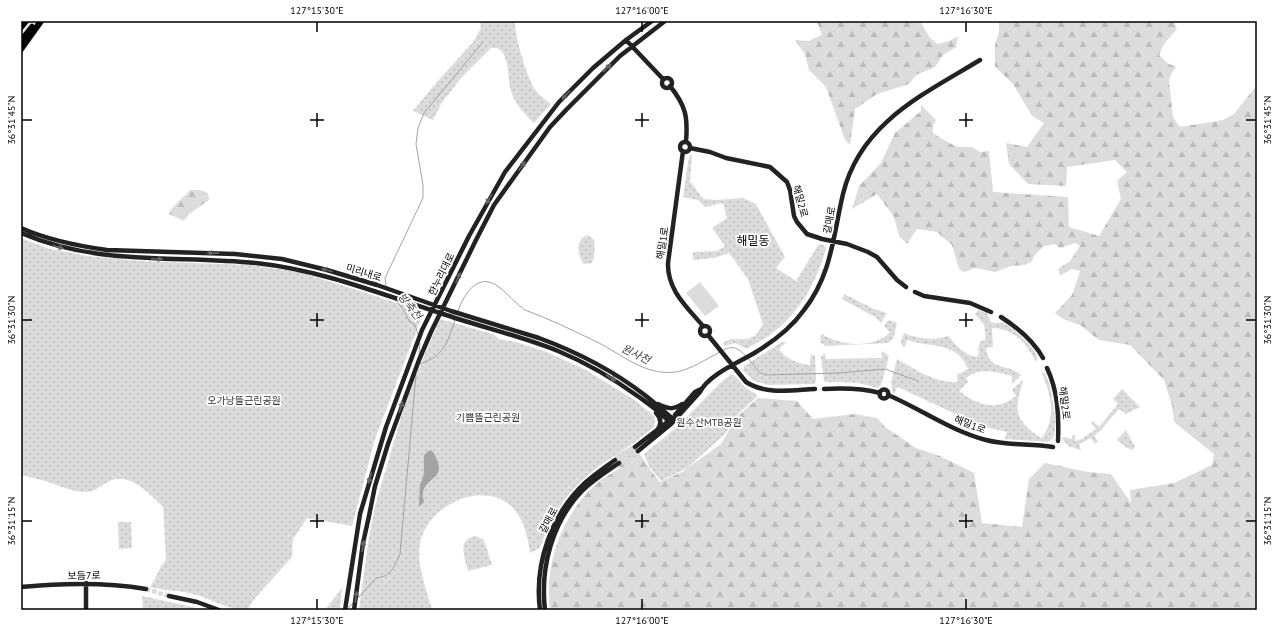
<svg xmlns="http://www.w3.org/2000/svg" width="1278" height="631" font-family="'PT Sans','Noto Sans KR',sans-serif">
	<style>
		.grass { fill: #dcdcdc }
		.forest { fill: url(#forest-firs) }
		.park { fill: url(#park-dots) }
		.water { fill: #a3a3a3 }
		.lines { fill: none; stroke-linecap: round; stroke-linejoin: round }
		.stream { stroke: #a3a3a3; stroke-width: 1 }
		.secondary-tunnel { stroke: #d9d9d9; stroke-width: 4.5; stroke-dasharray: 4.5 2; stroke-linecap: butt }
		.highway-casing { stroke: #dbdbdb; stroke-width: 8 }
		.secondary { stroke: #222; stroke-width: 4.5 }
		.highway { stroke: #000; stroke-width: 6 }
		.oneway { fill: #646464 }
		.ticks { fill: none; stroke: #000; stroke-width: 1.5 }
		.labels { text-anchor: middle; stroke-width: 3.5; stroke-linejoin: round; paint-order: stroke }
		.street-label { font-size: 10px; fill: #000; stroke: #fff }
		.park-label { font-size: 10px; fill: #333; stroke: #fff }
		.water-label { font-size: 11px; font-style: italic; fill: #444; stroke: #fff }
		.quarter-label { font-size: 12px; fill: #000; stroke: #fff }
		.neatline { fill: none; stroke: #000; stroke-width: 1.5 }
		.ticks-label { font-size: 10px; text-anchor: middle; fill: #000 }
	</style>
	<defs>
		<pattern id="forest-firs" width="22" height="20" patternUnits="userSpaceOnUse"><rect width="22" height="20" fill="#dcdcdc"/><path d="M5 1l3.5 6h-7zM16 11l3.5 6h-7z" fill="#bbb"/></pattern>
		<pattern id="park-dots" width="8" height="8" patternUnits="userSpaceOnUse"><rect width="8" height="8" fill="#dcdcdc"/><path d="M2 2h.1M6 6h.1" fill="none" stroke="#bbb" stroke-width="1.8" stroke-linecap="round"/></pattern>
	</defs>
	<rect width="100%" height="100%" fill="#fff"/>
	<path class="grass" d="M700,282L719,306L705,316L686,293Z"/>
	<path class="forest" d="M815,21H920L930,38L938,44L949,41L958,36L956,47L943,55L935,67L916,75L909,84L877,94L855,109L850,145L845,140L826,87L809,70L805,54L795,40L808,41L822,35L818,24Z
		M999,21H1174L1177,29L1164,44L1159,55L1167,63L1176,67L1170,76L1169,81L1173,117L1180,127L1223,120L1234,114L1257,85V610H550C544,563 562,515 597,483C604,477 613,473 620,468L614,456L633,445C643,457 650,471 660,482L682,472L721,444L736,418L758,398L797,401L813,419L855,414L877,418L885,427L916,448L940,456L974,473L982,523L1022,527L1029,479L1045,463L1088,472L1111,474L1131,503L1130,490L1174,483L1212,465L1214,454L1174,422L1172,405L1164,380L1130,345L1099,340L1080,325L1063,319L1055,313L1072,295L1080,271L1072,269L1060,276L1058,269L1070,261L1080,246L1075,243L1060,248L1055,244L1044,246L1034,256L1032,261L1025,265L1011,266L995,272L976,268L964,272L959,269L952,245L937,232L917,229L907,244L899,236L894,217L877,194L852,209L859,186L881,163L895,133L921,111V105L936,120L933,126V133L944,140L957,147H972L980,152L989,151L993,192L1068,197L1069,227L1099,236L1121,199L1117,181L1127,172L1115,160L1067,167L1066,186L1028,184L1009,164L1006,143L1027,147L1044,123L1032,116L1013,84L995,67V44L999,32Z
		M190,190H200L208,193L209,200L189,214L184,221L169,214C171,207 184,197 190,190Z"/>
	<path class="park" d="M480,21H515C514,34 528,83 537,92C541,97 547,100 551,104L534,123C524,114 515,104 511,91C507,79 511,45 491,48L461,78L441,104L433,120L413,111L436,83L474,41L481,28Z
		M692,155L690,181L703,199L716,200L743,198L756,204L785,257L776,268L796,281L819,244L824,245L826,248C817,282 799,314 770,335C763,340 754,344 747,349L735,343L725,346L722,343L731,339H748L756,335L763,324L748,279L729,253L714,258L693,260V252L717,251L725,246L712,228L727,218L723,203L705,207L698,200L683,197L689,156Z
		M588,235L594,240C595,247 595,256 592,263L584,264C577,256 575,238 588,235Z
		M21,238L50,249L88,256L139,261L250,265L300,272L419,310L422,316L375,439L352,526L307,518L293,539L292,557L256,597L247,610C228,610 211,599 193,594C179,590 164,591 150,587C157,577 158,569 166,560L163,507C149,493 127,469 106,483C99,487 93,493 84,492C70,491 58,485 45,481C37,479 29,477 21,475Z
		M844,294L874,309L887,313L881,323L875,317L842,299Z
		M978,310L987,313L991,322C995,324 999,322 1003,323C1012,326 1034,347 1037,356C1038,358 1037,360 1036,362C1027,344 1015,329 993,328L992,329L993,347L986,348C989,372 1008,363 1021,375L1012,384V376C994,372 981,367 966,378L968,382L959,391C978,405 996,412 1016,396L1012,390L1023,380C1019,398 1011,412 1027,427C1032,432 1036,435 1042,438C1057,417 1051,393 1041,372L1045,373C1051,382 1059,429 1053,438C1051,440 1050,441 1048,442L1005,439L1007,432L981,426L900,388L897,387L895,393H893L891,383L897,359C916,370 935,383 958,382L957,375L968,369C957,341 931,348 907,340L905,347L902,346L901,341L904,333C919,339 932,341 948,336C956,345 964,355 977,357L979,353L978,350L980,342L986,339L984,325L975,314Z
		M440,319L493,334L499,339L516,342L547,352L586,370L636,401L655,417L654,427C640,439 626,448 611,458C577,480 552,509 540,548L530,553C528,537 524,520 513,508C483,478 426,506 420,544C416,564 427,591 432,610H359L368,543L375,506L405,404L422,361Z
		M888,320L895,322L897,324L893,339L888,343L826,346L821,343L820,337L822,334C841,346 874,349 890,332L884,326Z
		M782,342H786L779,350C788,360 797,363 810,365L811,354L815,356L816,380L814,384L768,385L754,381L743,371L744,366Z
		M882,351L889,356L881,385L877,388C866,384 854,382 842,382C836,381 830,384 824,381L821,357L825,353L826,359L882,358Z
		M730,375H734L745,387L758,396L739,413L724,435L687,468L661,481L649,466L644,454L678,426L719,384Z
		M1122,389L1140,407L1126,414L1121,410H1118L1101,430L1094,436L1098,442L1095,444L1091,438L1079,444L1081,450L1068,446L1062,438L1064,437L1072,439V435H1075V441L1082,439L1096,429L1091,423L1093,421L1099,427L1118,404L1113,399Z
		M1126,430L1135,447L1132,450L1127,448L1117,440Z
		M118,522H131L132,548L119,549Z
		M476,536L484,540L492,565L468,571C465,558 456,539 476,536Z
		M342,588L340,610H325Z
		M142,596L147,597L201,609L143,610Z"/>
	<path class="water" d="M430,450C434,452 435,455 437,460C445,478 427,477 423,492C422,495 423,499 424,502L420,506H419L420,484C426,477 423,464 424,455Z"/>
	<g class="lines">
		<path class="stream" d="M386,286L385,278L423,198V185L416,144L418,128L424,113L483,42
			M397,301L404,311L409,321L415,325L418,334
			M458,311C464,294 478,271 499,287C508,294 515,303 525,310C550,319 574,331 597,342C623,355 645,376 676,372C692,369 706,359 720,352
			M723,350C733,345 738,348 746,356
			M419,354L420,343
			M748,358L759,372L765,375L838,373L885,369L918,381
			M419,364C445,356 447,343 455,320
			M357,599L376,578C391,577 394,567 400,554L416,375
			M347,609L354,602"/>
		<path class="secondary-tunnel" d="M615,460L635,447
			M619,463L638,451
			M146,589L169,596"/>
		<defs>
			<path id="highway" d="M21,27L26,21
				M21,41L32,27
				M21,49L41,21"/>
		</defs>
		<use href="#highway" class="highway-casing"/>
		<path class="secondary" d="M626,40L663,79
			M662 83a5 5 0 1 1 10 0a5 5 0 1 1-10 0Z
			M670,86C686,106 688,117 686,142
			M680 147a5 5 0 1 1 10 0a5 5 0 1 1-10 0Z
			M690,148L710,152L726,158L770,167L787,182L790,190L794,216L797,222L807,234L822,239L847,244L868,252L877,257L897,280L906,287
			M683,151L668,263C667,290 687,307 703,326
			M21,228C48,240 78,246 107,250L235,254L282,259L327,270L377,285L451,311L539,338C577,352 614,371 646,396C656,404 665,412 674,420
			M21,233C97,266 176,255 256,263C321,270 381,294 443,314C481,327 521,336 558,351C587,363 614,379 639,397C650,405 662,413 671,424
			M915,292L924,296L970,303L991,312
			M1001,317C1018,328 1033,340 1043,358
			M700 331a5 5 0 1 1 10 0a5 5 0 1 1-10 0Z
			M708,335L746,382C766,395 792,390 815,389
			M1047,368C1058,391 1059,416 1058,441
			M824,389C843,388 861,388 880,393
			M879.5 394a4.5 4.5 0 1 1 9 0a4.5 4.5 0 1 1-9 0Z
			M888,395C921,409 951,431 986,440C1008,446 1031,443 1053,447
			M658,404C668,409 673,410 682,404
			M656,413C661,418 662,423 658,429
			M675,415L695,392L701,389
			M635,447L670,420
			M638,451L671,424L700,392C709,374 740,362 756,352C774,341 792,327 804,310C832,274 833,236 843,194C860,123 924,94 980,60
			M21,587C63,583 105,582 146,589
			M169,596L197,602L219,610
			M86,610V583
			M345,610L360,514L386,427L422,330L469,236L505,172L559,102L593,68L626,40L652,21
			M354,610L363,543L369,516L375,486L388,444L419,360L431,332L476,240L494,205L550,127L567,109L620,56L665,21
			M540,610C534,564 551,514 586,482C595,474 605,467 615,460
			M545,610C540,568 552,522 582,491C593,480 606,472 619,463"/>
		<use href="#highway" class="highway"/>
	</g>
	<defs><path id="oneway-solid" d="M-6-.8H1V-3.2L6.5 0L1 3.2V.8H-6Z"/></defs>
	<g class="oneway">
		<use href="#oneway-solid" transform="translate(607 68) rotate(-44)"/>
		<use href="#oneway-solid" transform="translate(566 95) rotate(133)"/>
		<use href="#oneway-solid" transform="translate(522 166) rotate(-55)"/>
		<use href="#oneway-solid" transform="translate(489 199) rotate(120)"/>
		<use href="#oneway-solid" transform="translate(58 247) rotate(15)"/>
		<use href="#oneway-solid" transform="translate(213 253) rotate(-179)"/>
		<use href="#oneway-solid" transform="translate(157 259) rotate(3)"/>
		<use href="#oneway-solid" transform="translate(327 270) rotate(-164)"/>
		<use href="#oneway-solid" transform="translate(458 278) rotate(-65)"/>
		<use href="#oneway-solid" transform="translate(611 378) rotate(33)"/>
		<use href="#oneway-solid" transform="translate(401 407) rotate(-71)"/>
		<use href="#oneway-solid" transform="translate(370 478) rotate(106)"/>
		<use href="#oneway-solid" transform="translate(363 546) rotate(-81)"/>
		<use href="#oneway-solid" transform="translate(356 597) rotate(-82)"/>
	</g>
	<path class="ticks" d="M317,22V32M642,22V32M966,22V32M317,113V127M642,113V127M966,113V127M22,120H32M310,120H324M635,120H649M959,120H973M1246,120H1256M317,313V327M642,313V327M966,313V327M22,320H32M310,320H324M635,320H649M959,320H973M1246,320H1256M317,514V528M642,514V528M966,514V528M22,521H32M310,521H324M635,521H649M959,521H973M1246,521H1256M317,599V609M642,599V609M966,599V609"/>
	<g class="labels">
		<g class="street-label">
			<text transform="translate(801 201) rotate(75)" y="4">해밀2로</text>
			<text transform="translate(829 220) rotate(-79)" y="4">갈매로</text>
			<text transform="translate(662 243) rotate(-81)" y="4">해밀1로</text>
			<text transform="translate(364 272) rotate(17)" y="4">미리내로</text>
			<text transform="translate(441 274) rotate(-64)" y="4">한누리대로</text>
			<text transform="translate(1065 403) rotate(83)" y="4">해밀2로</text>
			<text transform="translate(970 424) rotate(21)" y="4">해밀1로</text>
			<text transform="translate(548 520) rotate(-62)" y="4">갈매로</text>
			<text transform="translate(84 575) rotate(-1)" y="4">보듬7로</text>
		</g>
		<g class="park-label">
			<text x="244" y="404">오가낭뜰근린공원</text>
			<text x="488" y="421">기쁨뜰근린공원</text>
			<text x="709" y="426">원수산MTB공원</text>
		</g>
		<g class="water-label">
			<text transform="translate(410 306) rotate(52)" y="4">방축천</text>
			<text transform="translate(636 354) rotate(26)" y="4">원사천</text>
		</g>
		<g class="quarter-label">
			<text x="753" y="245">해밀동</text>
		</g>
	</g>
	<rect width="1278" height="631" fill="none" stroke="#ffffff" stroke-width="44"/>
	<rect x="22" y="22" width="1234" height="587" class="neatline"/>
	<g class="ticks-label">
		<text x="317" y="14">127°15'30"E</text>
		<text x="642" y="14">127°16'00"E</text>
		<text x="966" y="14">127°16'30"E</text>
		<text transform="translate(11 120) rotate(-90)" y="4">36°31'45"N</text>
		<text transform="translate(1267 120) rotate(-90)" y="4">36°31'45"N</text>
		<text transform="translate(11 320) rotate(-90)" y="4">36°31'30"N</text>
		<text transform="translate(1267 320) rotate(-90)" y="4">36°31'30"N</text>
		<text transform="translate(11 521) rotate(-90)" y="4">36°31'15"N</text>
		<text transform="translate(1267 521) rotate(-90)" y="4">36°31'15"N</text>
		<text x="317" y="624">127°15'30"E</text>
		<text x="642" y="624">127°16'00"E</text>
		<text x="966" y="624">127°16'30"E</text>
	</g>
</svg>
